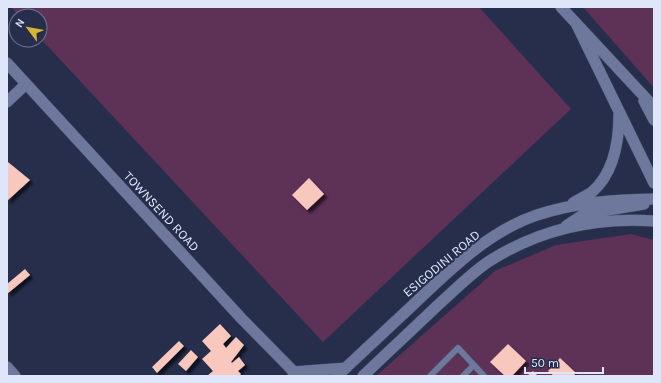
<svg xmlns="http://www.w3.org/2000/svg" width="661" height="383" font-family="Karla,sans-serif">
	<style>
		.green { fill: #5e3157 }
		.building { fill: #f8c8be; filter: url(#shadow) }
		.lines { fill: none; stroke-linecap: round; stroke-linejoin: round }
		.service-casing { stroke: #454b65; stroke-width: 7 }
		.minor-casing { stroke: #454b65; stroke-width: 12 }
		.secondary-casing { stroke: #454b65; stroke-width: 12 }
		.service { stroke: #6e789c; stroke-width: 6 }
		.minor { stroke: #6e789c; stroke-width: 11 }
		.secondary { stroke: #6e789c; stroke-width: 11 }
		.labels { text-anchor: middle; stroke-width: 4; stroke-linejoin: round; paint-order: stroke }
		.street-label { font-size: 13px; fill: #e0e6fa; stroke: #262e4c }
	</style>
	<defs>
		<filter id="shadow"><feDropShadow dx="3.5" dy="3.5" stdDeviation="1" flood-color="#0009"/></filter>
	</defs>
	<rect width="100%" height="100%" fill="#262e4c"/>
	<path class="green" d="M11,7H479L571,109L323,342L40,38V16H19Z
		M583,7H654V88Z
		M631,234L654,240V376H376L495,271L556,245Z"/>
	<path class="building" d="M8,162L30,180L7,201V163Z
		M309,178L324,194L307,210L292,195Z
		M25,269L30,275L7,294V284Z
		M220,324L231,336L223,344L226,348L236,337L244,345L231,362L232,363L239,357L245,365L238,371L241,374L239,376H207L213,371L202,359L211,351L202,341Z
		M179,341L184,346L157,373L152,367Z
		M508,344L526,361L512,376H505L490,362Z
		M191,350L198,357L186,371L178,364Z
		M560,358L576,373L573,376H554L548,371Z
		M533,371L538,376H527Z"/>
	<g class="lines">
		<defs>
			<path id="service" d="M430,376L458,348L484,376
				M463,376L474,365"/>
			<path id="minor" d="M7,63L241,318L298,376
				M7,102L26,84
				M7,367L15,376"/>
			<path id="secondary" d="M561,7L654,107
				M576,23L654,183
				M644,101L654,120
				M573,203C579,199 586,196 592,192C614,173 619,142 619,114
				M566,226L584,214L644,204
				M294,376L293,372L346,368
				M337,376C363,352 389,327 415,303C451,269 489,231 537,215C577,202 613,200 654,199
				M363,376C388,352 413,329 438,305C455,290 472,272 491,260C541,229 596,217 654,221"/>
		</defs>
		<use href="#service" class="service-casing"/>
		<use href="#minor" class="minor-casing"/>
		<use href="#secondary" class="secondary-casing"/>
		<use href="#service" class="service"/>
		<use href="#minor" class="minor"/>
		<use href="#secondary" class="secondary"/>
	</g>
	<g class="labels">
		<g class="street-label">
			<text transform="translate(162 211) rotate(47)" y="5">TOWNSEND ROAD</text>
			<text transform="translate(441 263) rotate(-40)" y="5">ESIGODINI ROAD</text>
		</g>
	</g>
	<rect width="661" height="383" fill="none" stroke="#e0e6fa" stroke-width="16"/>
	<g transform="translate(28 28) rotate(302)"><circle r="19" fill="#262e4c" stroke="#707892"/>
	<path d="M0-3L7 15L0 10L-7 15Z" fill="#d8b434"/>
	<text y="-6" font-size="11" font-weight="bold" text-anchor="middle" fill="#e0e6fa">N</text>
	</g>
	<path d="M525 367v6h78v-6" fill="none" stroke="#e0e6fa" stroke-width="2"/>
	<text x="531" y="367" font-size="12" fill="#e0e6fa" stroke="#262e4c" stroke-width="3" paint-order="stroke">50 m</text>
</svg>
